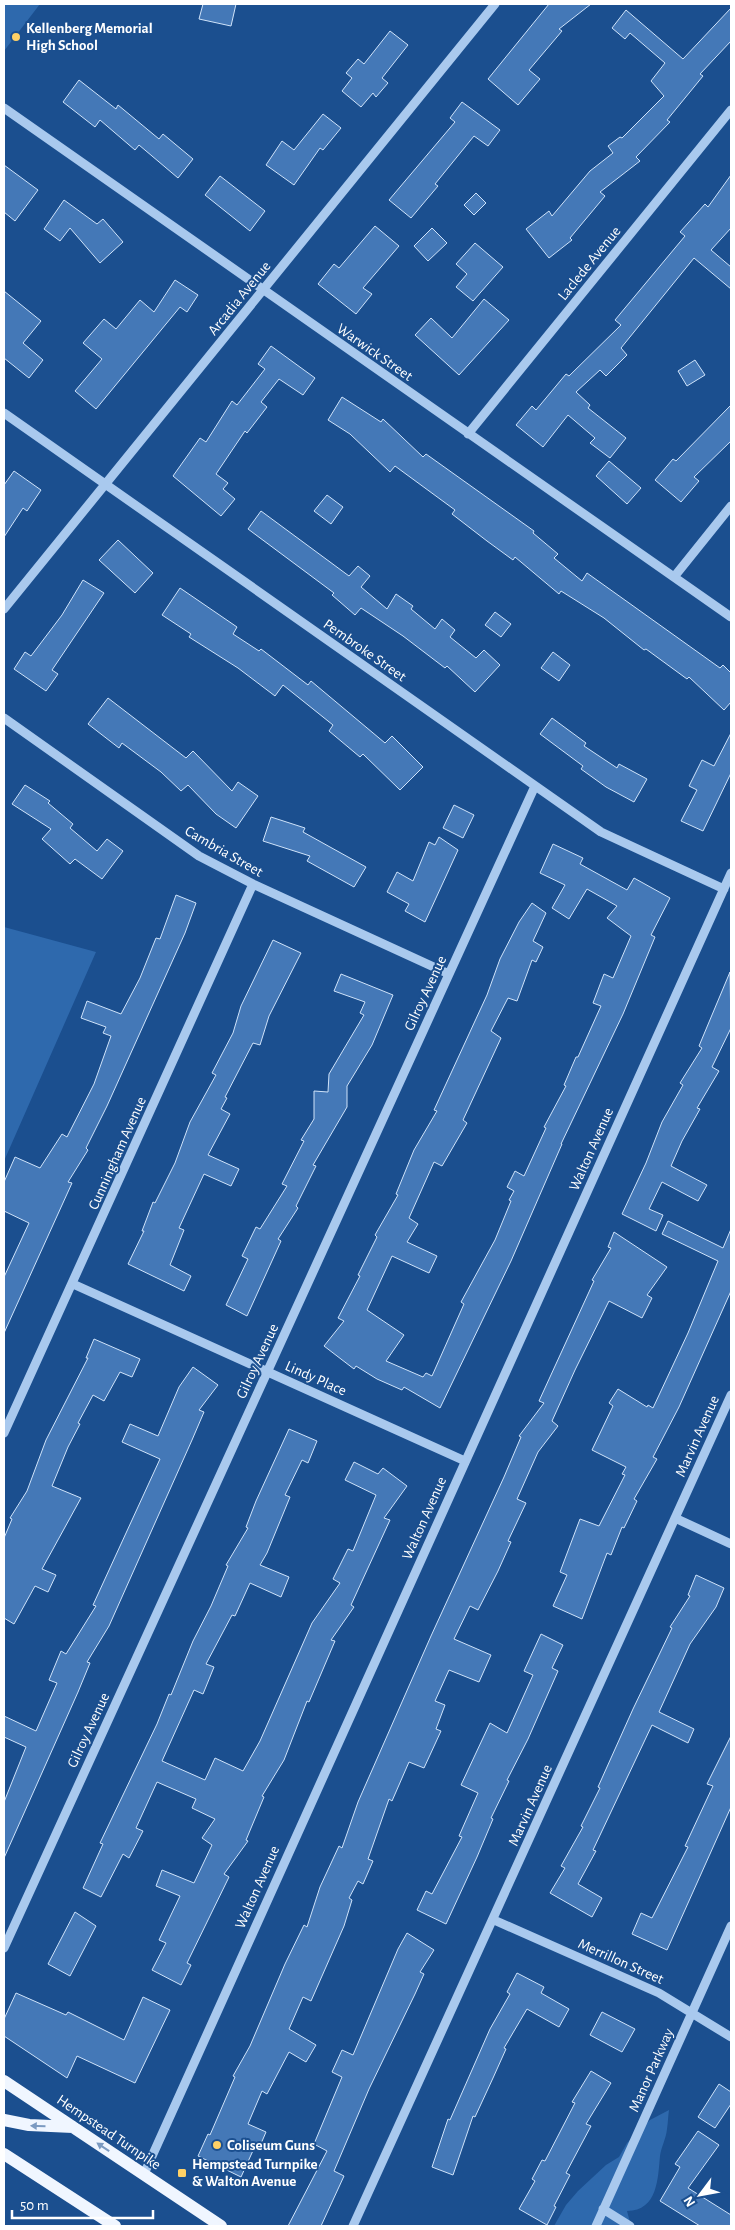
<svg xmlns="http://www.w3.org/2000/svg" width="735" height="2230" font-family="'Alegreya Sans',sans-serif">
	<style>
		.green { fill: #2e69ad }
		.building { fill: #4478b7; stroke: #cfe3fa }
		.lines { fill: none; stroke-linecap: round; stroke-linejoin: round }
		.minor { stroke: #a9c9ee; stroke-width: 9 }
		.major { stroke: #f0f6ff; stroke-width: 12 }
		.oneway { fill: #7b9ac1 }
		.poi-dot { fill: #ffd166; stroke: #1b4f8f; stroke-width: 2 }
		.labels { text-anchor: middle; stroke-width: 4; stroke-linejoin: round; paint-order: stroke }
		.poi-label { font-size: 15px; font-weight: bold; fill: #fff; stroke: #1b4f8f; text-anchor: start }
		.street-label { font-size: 15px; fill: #fff; stroke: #1b4f8f }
	</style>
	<rect width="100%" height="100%" fill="#1b4f8f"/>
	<path class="green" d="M4,4H40L4,51Z
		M4,927L96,952L4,1161Z
		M669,2110C668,2116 668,2123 667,2129C666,2139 661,2147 660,2156C658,2177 658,2211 627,2211L631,2226H554L566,2205L578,2191L606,2165L619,2157L627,2143L650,2120Z"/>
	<path class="building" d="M203,4H236L231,26L199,19Z
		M549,4H591L559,29L562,31L529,70L540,79L518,105L488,79Z
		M731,8V41L700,74L703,76L667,120L670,122L636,157L640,161L600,192L605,196L570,238L572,240L549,258L526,229L549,211L552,216L590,171L613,153L608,146L620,137L622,138L664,96L651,81L665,63L630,33L625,39L612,28L626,10L683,59Z
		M390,31L408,45L382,78L388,83L376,97L373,93L361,107L342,91L352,78L346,73L358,59L364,64Z
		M79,80L116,109L118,105L159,139L163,134L193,159L178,178L139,145L135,150L100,120L95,127L63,102Z
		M462,102L500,130L488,146L474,136L435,184L438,186L411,218L389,200L455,122L450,118Z
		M323,114L341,128L323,150L320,148L294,185L266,165L282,141L294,150Z
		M4,165L38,190L15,221L4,212Z
		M731,175V228L711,250L731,267V289L694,258L621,348L627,355L606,376L600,370L576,392L590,405L588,408L626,438L610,458L590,443L595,438L568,415L543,447L516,425L532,406L536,410L566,374L569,376L621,325L615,320L685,236L680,232L705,204L708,207Z
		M220,176L265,211L250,231L205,195Z
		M476,193L486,203L474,215L464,205Z
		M64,200L97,224L103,219L123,242L100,263L70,228L60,241L44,229Z
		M375,226L399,246L363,288L372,294L356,314L318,284L334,264L339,268Z
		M432,228L447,243L428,261L414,246Z
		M475,243L503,267L473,301L456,287L467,274L456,264Z
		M175,280L198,295L187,312L180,307L96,409L75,391L102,359L83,343L104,319L116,329L140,300L154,312Z
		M4,291L41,321L23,343L43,360L29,378L4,358Z
		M484,299L509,320L459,375L415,335L431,318L452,338Z
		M271,346L315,378L303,395L279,379L261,402L267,407L247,433L245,431L216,474L228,483L223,489L235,499L221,516L173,476L200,438L206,442L232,401L237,405L265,369L258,364Z
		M695,360L705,375L687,386L678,371Z
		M342,397L381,422L383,419L423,457L426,454L534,531L533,533L558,554L554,558L582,581L587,573L720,668L723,665L731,673V702L724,710L689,677L687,679L646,649L644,650L604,618L561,591L559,594L515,557L513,560L487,541L452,514L455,510L395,466L390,472L350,434L328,420Z
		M731,405V441L694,477L699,481L681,502L655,480L673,459L676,461Z
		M609,461L641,488L627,504L596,476Z
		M14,471L41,490L27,511L23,508L4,537V485Z
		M327,495L343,507L331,524L314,511Z
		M261,511L349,576L358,566L370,576L361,587L387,609L396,594L413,606L411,609L435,629L442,619L455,630L450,637L476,658L484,650L500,665L475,692L447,666L445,668L403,636L361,608L355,615L332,595L334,593L248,529Z
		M118,540L153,573L135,593L99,560Z
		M83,580L104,593L52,670L58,674L46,691L14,669L25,652L31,656L62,615Z
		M180,588L237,627L233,634L259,651L261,649L308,685L311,681L385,743L392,736L423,767L400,790L363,754L360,757L329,731L333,725L283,685L275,696L238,668L189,637L191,634L162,615Z
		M495,612L511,624L501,637L485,625Z
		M553,652L570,665L559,681L541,668Z
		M108,698L186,758L193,751L232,791L238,782L258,796L236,828L216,814L188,785L181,791L161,772L122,743L119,748L88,724Z
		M552,718L586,743L584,746L617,768L619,764L647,779L634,802L606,787L581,769L583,766L540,734Z
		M731,733V773L703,831L681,821L697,790L689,786L702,760L714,766Z
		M25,785L50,801L48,803L73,824L70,828L97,851L107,839L123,851L102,879L75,859L70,864L42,839L51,829L12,804Z
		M454,805L474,815L463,838L443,828Z
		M271,817L305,828L303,832L366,867L354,887L307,861L310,856L263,841Z
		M439,837L458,850L425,922L405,911L409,904L387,892L397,872L413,881L429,842L435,845Z
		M553,844L583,858L580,864L627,890L634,878L670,898L651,935L655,937L623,1014L561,1144H562L511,1261L440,1408L404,1387L402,1390L377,1379L356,1366L354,1369L324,1346L344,1321L338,1318L360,1276L358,1275L377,1237L375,1235L398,1195L396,1194L414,1150L437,1111L434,1110L487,995L500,959L519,922L532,903L546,913L533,941L543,947L536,962L532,960L517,1001L508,998L491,1031L501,1038L463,1120L467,1123L442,1166L434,1162L409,1218L418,1224L407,1242L437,1256L429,1273L392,1256L367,1310L404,1335L386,1361L423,1377L426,1373L432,1376L464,1304L461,1302L495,1240L511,1201L509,1200L514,1191L507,1187L515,1171L524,1176L546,1128L544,1127L566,1086L564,1085L576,1057H578L601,1006L593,1003L604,974L613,978L631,936L607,918L617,906L587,889L569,919L552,908L565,885L540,873Z
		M176,895L196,903L185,933L107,1106L86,1148L88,1150L68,1182L72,1183L4,1333V1277L29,1223L4,1211V1182L15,1157L40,1168L62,1134L67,1137L94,1084L111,1036L103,1033L106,1027L81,1018L87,1001L121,1014L140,978L156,938L160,939Z
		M273,940L301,953L269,1016L260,1045L253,1043L225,1097L227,1098L221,1109L230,1114L208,1155L239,1169L231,1186L204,1174L179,1228L184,1230L170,1265L191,1276L184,1291L128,1264L144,1231H142L153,1202L155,1203L175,1163L190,1122L216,1075L212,1073L233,1033L241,1006Z
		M730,972L731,1028L712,1067L719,1071L697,1108L700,1109L682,1141L671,1166L707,1185L698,1201L662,1182L649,1209L663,1215L656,1231L622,1214L646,1163L662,1122L683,1085L680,1083L702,1048L699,1046Z
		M341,974L393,995L372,1045L347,1086V1107L313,1165L316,1166L296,1206L298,1208L278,1239L281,1241L247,1316L226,1305L248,1259L242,1256L256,1227L260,1229L287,1186L282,1184L304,1141L301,1140L314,1119V1091L328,1092L329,1074L364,1015L360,1013L365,1002L334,991Z
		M668,1221L723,1248L731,1229V1291L679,1407L653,1457L657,1459L634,1499L637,1501L624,1528L622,1527L611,1555L607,1553L582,1619L553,1606L567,1575L560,1572L580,1519L599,1526L625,1475L622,1474L626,1467L592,1450L613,1406L609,1403L618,1389L647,1407L648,1405L653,1408L688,1333L718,1261L662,1234Z
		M614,1232L667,1267L647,1295L652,1298L642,1318L609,1301L575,1370L552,1421L558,1426L538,1452L517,1499L526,1503L508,1541L511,1542L498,1571L478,1610L470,1606L454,1639L491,1655L479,1682L449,1670L435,1701L445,1705L436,1729L441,1731L424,1768L409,1762L392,1801L389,1799L368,1859L373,1861L363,1884L358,1881L349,1898L352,1900L344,1926L311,2001L303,1997L289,2029L316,2045L306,2062L289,2052L267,2094L262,2091L248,2124L266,2132L260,2146L256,2144L241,2177L198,2156L208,2134L210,2135L235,2077L233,2076L250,2046L285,1964L304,1925L307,1927L320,1887L339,1846L342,1848L358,1802L431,1636L504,1477L521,1437L519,1436L544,1403L539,1401L594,1281L592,1280L611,1248L608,1247Z
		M94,1339L140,1359L132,1377L120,1372L104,1401L93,1395L78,1423L80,1424L68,1447L52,1486L81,1498L42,1569L56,1575L48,1592L35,1586L14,1624L4,1618V1538L12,1519L10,1518L27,1491L46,1440L88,1358H86Z
		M193,1367L218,1385L199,1410L204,1412L192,1440L109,1626L87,1662L90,1663L78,1692L4,1858V1802L26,1747L4,1737V1716L36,1731L57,1683L49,1680L61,1651L66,1654L96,1606L93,1605L160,1459L122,1442L130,1424L158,1436L179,1387Z
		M289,1429L317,1441L308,1463L302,1460L285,1495L290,1497L267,1553L260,1565L289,1577L281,1597L250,1583L235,1616L232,1615L206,1664L214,1667L203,1694L194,1690L162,1761L205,1780L215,1758L243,1771L260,1741L312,1623L340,1583L333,1579L348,1549L353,1551L376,1495L345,1480L354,1462L378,1474L383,1468L407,1486L384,1518L390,1520L351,1605L354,1607L331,1640L335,1641L309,1702L307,1701L284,1760L262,1796L264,1797L246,1840L248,1841L224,1874L229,1877L187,1963L191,1965L181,1985L152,1970L166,1943L159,1940L180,1896L156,1886L162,1870L194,1883L212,1845L202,1838L215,1819L192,1808L196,1799L157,1782L136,1828L143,1831L129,1858L123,1854L101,1897L83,1888L103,1844L100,1843L157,1724L169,1694L171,1695L193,1641L211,1606L228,1566L226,1565L248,1528L246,1527L256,1501Z
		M696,1575L724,1588L716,1607L690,1644L659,1712L694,1729L688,1743L652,1725L593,1850L596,1851L578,1884L602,1898L592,1917L550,1893L565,1868L561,1866L583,1827L581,1826L600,1788L598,1787L633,1709L672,1628L670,1627L690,1596L688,1595Z
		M541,1634L563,1645L552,1668L558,1671L528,1739L507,1780L509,1781L491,1818L493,1819L477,1857L446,1924L417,1910L426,1891L432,1894L462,1837L459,1836L478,1793L461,1785L490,1723L507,1733L533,1675L524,1671Z
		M731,1736V1807L667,1950L632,1934L641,1913L652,1918L688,1847L685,1846L713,1786L707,1784Z
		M75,1912L96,1926L70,1976L48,1964Z
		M407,1933L434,1950L420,1972L424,1974L415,1994L369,2089L334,2171L344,2176L321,2226H288L327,2151L314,2144L342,2077L332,2072L342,2050L353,2055L398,1949Z
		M517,1973L544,1987L541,1993L569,2009L559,2027L527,2009L504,2048L506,2049L493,2078L475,2117L473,2116L453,2175L432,2167L448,2119L450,2120L490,2029L510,1994L507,1992Z
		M16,1993L66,2015L68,2012L124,2040L143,1997L170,2010L135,2083L77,2056L67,2078L4,2036V2019Z
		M602,2012L635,2029L622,2052L590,2035Z
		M591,2071L611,2083L586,2124L591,2126L566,2173L570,2175L554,2206L556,2207L547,2225L519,2209L535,2181L532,2179L542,2160L545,2161L575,2103L572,2102Z
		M719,2084L731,2092V2104L715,2128L698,2117Z
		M698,2131L719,2145L688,2188L731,2215V2226H700L660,2201L680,2167L675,2164Z"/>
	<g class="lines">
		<path class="minor" d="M4,108L731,617
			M4,413L601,832L724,889
			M468,434L731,110
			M674,577L731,506
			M4,609L495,4
			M4,718L199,856L253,884L449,974
			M73,1284L465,1461
			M4,1433L253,884
			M675,1518L731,1544
			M494,1920L659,1993L731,2037
			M4,1948L535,786
			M144,2174L731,873
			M603,2209L630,2226
			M353,2226L731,1395
			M596,2226L731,1926"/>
		<path class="major" d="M4,2081L221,2226
			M4,2120L29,2125L73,2127
			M4,2154L115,2226"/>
	</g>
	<defs><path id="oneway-solid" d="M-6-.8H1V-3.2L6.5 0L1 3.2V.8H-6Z" transform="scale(1.25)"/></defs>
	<g class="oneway">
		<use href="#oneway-solid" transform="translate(38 2126) rotate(-178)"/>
		<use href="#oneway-solid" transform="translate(103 2147) rotate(-146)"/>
	</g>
	<g class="poi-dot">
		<circle cx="16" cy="37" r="5"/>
		<circle cx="217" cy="2145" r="5"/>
		<rect x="177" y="2168" width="10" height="10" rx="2.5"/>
	</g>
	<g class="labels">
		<g class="poi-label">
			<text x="26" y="33">Kellenberg Memorial<tspan x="26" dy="17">High School</tspan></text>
			<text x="227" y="2150">Coliseum Guns</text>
			<text x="192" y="2169">Hempstead Turnpike<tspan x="192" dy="17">&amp; Walton Avenue</tspan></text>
		</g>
		<g class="street-label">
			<text transform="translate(589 263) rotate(-51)" y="5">Laclede Avenue</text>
			<text transform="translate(239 298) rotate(-51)" y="5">Arcadia Avenue</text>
			<text transform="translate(375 352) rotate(35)" y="5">Warwick Street</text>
			<text transform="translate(365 650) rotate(35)" y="5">Pembroke Street</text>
			<text transform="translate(224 851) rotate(30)" y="5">Cambria Street</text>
			<text transform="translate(425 993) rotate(-65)" y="5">Gilroy Avenue</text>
			<text transform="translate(591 1149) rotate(-66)" y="5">Walton Avenue</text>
			<text transform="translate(117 1153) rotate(-66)" y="5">Cunningham Avenue</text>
			<text transform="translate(257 1361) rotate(-65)" y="5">Gilroy Avenue</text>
			<text transform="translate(316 1378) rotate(24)" y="5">Lindy Place</text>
			<text transform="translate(697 1436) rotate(-66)" y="5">Marvin Avenue</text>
			<text transform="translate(424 1518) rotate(-66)" y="5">Walton Avenue</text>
			<text transform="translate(88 1730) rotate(-65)" y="5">Gilroy Avenue</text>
			<text transform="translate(530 1805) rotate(-66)" y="5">Marvin Avenue</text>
			<text transform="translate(257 1887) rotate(-66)" y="5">Walton Avenue</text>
			<text transform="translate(621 1961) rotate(24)" y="5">Merrillon Street</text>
			<text transform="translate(651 2070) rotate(-66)" y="5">Manor Parkway</text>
			<text transform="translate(109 2132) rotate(34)" y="5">Hempstead Turnpike</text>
		</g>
	</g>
	<rect width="735" height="2230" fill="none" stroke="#ffffff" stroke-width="10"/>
	<g transform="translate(700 2195) rotate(238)" stroke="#1b4f8f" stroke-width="4" paint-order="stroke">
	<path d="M0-4L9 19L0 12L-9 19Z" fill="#ffffff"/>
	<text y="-8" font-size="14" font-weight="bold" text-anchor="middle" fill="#ffffff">N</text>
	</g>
	<path d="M12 2210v8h141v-8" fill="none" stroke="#ffffff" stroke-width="2.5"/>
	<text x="20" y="2210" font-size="15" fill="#ffffff" stroke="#1b4f8f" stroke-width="4" paint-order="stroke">50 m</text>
</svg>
